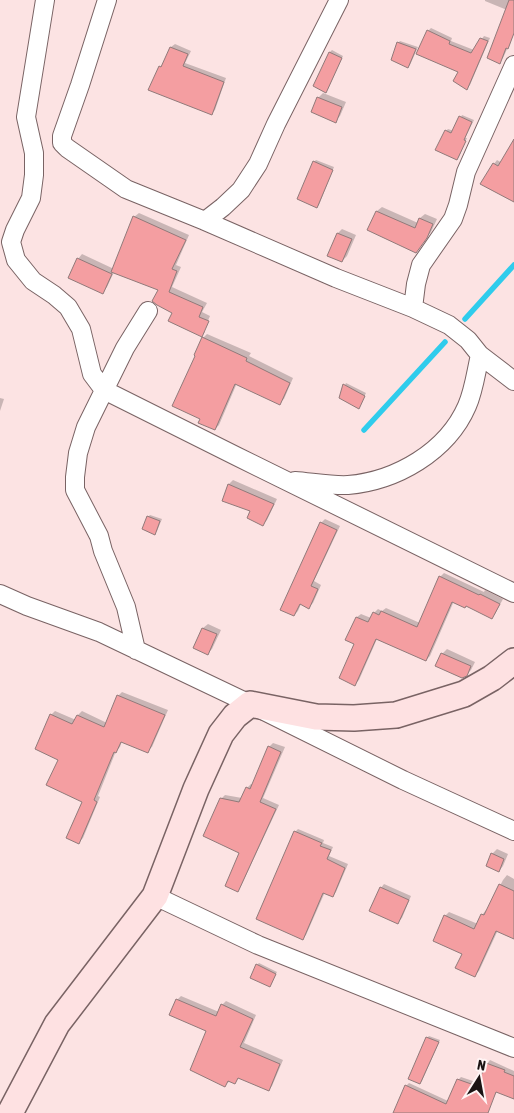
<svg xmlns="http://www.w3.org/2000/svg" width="514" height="1113" font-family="'Asap Condensed',sans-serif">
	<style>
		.shadow { fill: #0003 }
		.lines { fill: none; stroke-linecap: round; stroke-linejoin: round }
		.stream { stroke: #2fccec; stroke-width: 5.5 }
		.building { fill: #f49ea1; stroke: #917a7a }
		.street-casing { stroke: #796364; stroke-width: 20 }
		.secondary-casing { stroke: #796364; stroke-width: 28 }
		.street { stroke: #fff; stroke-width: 18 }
		.secondary { stroke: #fee1e2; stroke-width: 25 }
	</style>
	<rect width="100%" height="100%" fill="#fce3e3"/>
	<path class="shadow" d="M485,0H514V28L512,34H514L503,58L499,62L507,10L485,1Z
		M431,28L452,38L451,41L474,50L484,36L490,38L470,85L467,88L460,72L428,31Z
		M400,41L418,47L410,65L408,67L398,43Z
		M175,44L191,51L185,63L226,78L215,110L211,114L150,90L160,67L164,63L171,47Z
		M332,50L343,56L328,89L326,91L330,52Z
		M323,93L346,102L340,116L335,121L318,98Z
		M462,115L474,120L465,138H467L459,157L457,159L446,131L448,129L454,131Z
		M316,160L334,167L319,205L317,207L314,162Z
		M497,160L511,168L514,173V200L494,164Z
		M382,207L418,223L420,218L425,214L437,219L431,232L416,251L369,230L377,211Z
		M139,213L189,235L176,265L181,267L172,287L207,303L202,312L210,316L203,332H205L202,335L174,312L159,289L114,272L107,287L103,292L78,259L82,254L114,269L134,217Z
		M342,229L356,235L347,256L342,261L338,233Z
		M207,334L251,353L249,356L293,378L284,399L279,403L237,383L219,425L215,429L202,418L203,338Z
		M346,383L366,393L360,405L345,385Z
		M0,398L4,399L0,411Z
		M233,480L277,499L267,520L263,524L252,511L223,500L229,484Z
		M150,515L162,519L157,531L155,533L148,517Z
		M325,519L340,526L314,581L321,585L313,603L309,607L301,604L298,611L294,615L321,523Z
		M444,573L484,592L485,590L503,599L495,614L491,618L466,605L454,601L430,656L426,660L377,639L359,680L355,684L356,644L347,640L357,617L361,614L371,618L374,613L378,609L382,611L386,608L420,623L440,577Z
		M208,624L221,630L212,649L208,653L195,648L203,628Z
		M447,649L475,662L471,670L466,675L442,654Z
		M122,692L168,710L152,747L147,751L122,741L120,747L116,751L98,796L100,797L83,838L79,842L84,801L60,759L51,715L55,711L76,720L78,715L82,711L107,723L118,696Z
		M273,743L285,747L263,798L279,805L241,886L237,890L241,852L221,799L225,795L242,798L247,788L251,784H253L269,747Z
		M298,829L324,840L323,843L333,847L329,856L348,864L336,892L333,896L325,892L306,935L303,938L295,832Z
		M497,849L508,854L503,866L499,871L492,854Z
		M507,875L514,879V937L498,930L479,971L475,975L445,916L449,912L478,924L482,915L486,910L487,911L503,880Z
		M384,884L411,896L402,918L398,922L381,888Z
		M259,963L277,972L270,986L257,965Z
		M181,996L219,1012L222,1005L226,1001L256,1015L244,1043L283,1060L272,1086L268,1090L239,1077L235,1083L230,1081L225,1085L208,1030L177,1000Z
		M429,1036L440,1040L422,1081L420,1083L427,1038Z
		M490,1060L514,1071V1098L497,1091L484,1113H395L406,1086L409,1083L448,1101L458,1080L461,1077L479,1083L487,1064Z"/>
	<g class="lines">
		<path class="stream" d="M465,319L514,265
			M364,430L445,342"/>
	</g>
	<path class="building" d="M509,0H514V33L508,49L506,48L500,64L487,58Z
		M427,30L450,41L449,44L471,53L480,38L488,41L467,90L453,81L458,72L416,54Z
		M397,42L416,49L408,68L391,60Z
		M170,47L188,54L183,66L224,82L212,115L148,90L159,66L161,67Z
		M329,52L342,58L326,93L313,86Z
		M317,97L342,107L336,123L311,112Z
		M459,116L472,122L464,140L466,141L457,160L435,150L445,130L451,133Z
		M514,139V202L480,184L493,163L498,166Z
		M313,161L333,170L317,208L297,199Z
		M376,211L415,228L419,218L433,224L427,238L416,253L367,230Z
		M133,216L186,240L172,269L177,271L169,292L203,307L199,317L209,321L202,337L168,321L172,313L157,305L152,301L158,290L111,272Z
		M337,233L352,239L342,262L327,256Z
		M77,258L112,274L103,294L68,278Z
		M202,337L247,358L246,361L290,383L280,405L235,384L215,430L198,423L200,419L172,406L195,356L194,355Z
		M343,384L365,396L359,409L339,398Z
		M228,484L274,504L263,526L247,518L250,511L222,501Z
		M147,516L160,521L155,535L142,529Z
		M320,522L337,530L311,586L318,589L309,609L300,604L294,616L280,610Z
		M439,576L479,595L480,594L500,604L492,619L466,606L465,608L452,602L426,661L376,639L355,686L339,678L354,644L345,640L356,617L368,622L373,612L379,615L381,611L417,627Z
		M202,628L217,634L208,655L193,648Z
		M441,653L471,666L467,676L462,678L435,666Z
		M117,695L165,715L148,753L121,742L116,753L114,752L94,800L97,802L79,844L66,838L82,802L46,785L58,760L35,749L50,714L72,724L77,715L104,727Z
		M268,746L281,752L260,802L276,809L238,892L225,886L239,853L203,836L220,798L239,802L246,787L250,789Z
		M294,831L322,843L320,846L331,850L327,859L345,868L333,897L323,893L303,940L256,919Z
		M491,853L504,859L499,872L486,866Z
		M499,884L514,891V939L496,931L475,977L455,968L462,954L433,941L444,915L474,929L481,914L484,915Z
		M380,887L409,900L398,924L369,911Z
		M256,964L276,974L270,987L250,978Z
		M176,999L216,1016L221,1004L253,1019L240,1047L280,1064L269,1091L238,1078L235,1084L228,1081L225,1087L190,1070L206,1031L169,1015Z
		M426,1037L439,1042L420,1084L408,1079Z
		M486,1063L505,1070L504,1072L514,1076V1099L496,1092L488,1113H393L405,1085L446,1104L457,1079L477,1086Z"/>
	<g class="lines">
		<defs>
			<path id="street" d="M45,0L26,117L34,153V175L31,198L15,230L11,242L16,260L33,281L54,295L68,307L81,329L92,374L104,390L236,456L514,593
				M107,0L80,85L62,136V143L67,148L126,189L205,221L336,278L413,308L416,284L421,265L453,219L458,205L466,172L514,65
				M205,221L223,207L241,190L258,164L276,124L339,0
				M413,308L449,325L468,340L480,355L514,381
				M295,481C310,482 333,486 348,485C396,481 447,452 467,406C474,390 476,372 480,355
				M0,594L27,606L99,632L250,704L403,780L514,831
				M136,650L126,607L103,551L99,536L75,490V477L78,453L86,427L125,348L148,311
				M155,896L258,945L514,1048"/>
			<path id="secondary" d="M10,1113L57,1024L155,896L196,789L221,734L235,716L250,704L316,717L354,718L396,715L464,694L492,678L514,661"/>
		</defs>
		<use href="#street" class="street-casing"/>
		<use href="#secondary" class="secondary-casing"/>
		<use href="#street" class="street"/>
		<use href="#secondary" class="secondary"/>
	</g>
	<g transform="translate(479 1078) rotate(11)" stroke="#fff4f4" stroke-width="4" paint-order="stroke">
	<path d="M0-4L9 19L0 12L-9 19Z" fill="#1b1313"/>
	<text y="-8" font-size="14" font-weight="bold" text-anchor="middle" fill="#1b1313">N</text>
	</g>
</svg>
